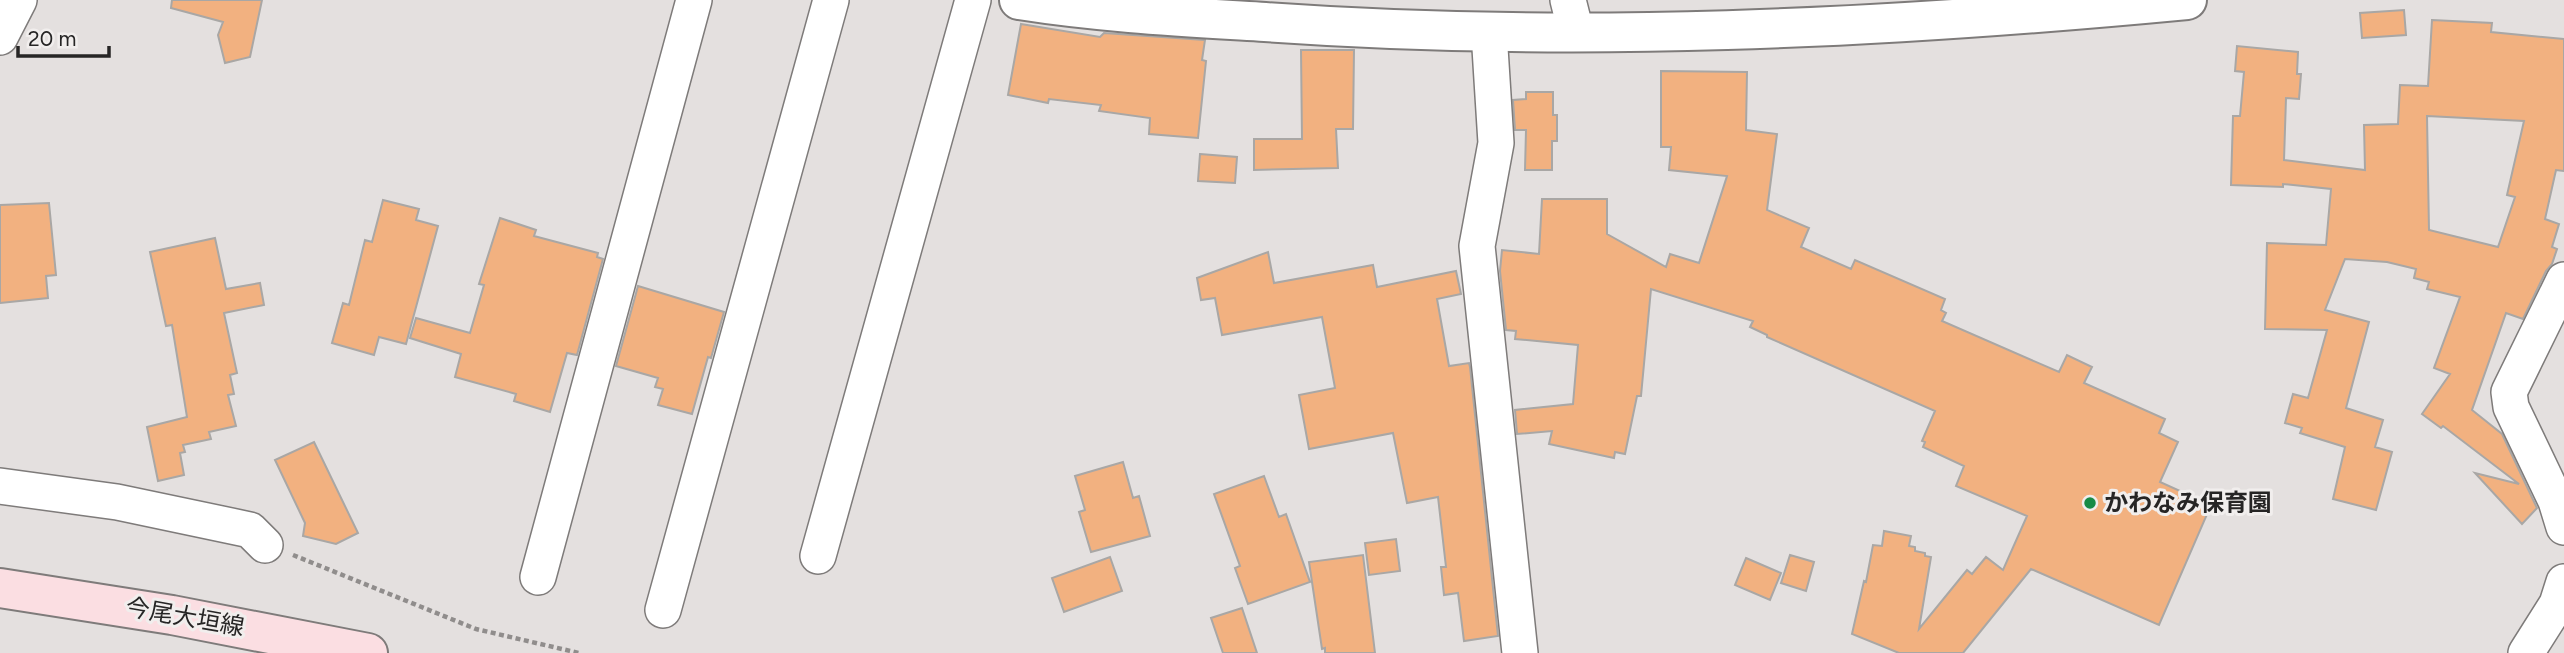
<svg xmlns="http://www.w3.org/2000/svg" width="2564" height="653" font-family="Figtree,'Noto Sans JP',sans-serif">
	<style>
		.building { fill: #f2b180; stroke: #a9a7a5; stroke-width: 2; fill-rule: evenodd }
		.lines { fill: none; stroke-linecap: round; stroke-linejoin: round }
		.minor-casing { stroke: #7e7b7a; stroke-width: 38 }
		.tertiary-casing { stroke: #7e7b7a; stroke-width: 42 }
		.secondary-casing { stroke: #7e7b7a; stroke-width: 42 }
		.path { stroke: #908d8c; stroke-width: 4.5; stroke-dasharray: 5 3.5; stroke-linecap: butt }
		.minor { stroke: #fff; stroke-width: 35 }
		.tertiary { stroke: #fff; stroke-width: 38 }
		.secondary { stroke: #fbdee2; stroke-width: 38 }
		.poi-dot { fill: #178b45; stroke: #f1eeed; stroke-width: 2.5 }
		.labels { text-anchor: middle; stroke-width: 6; stroke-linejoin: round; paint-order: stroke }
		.poi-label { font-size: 24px; font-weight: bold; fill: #262525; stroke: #f1eeed; text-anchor: start }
		.street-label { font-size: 24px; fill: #262525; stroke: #f1eeed }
	</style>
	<rect width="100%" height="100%" fill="#e4e0df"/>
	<path class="building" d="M172,0H262L250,57L225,63L218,35L223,22L171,8Z
		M2404,10L2406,35L2362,38L2360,13Z
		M2432,20L2492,23L2491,32L2564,39V171L2556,170L2545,219L2559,224L2552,247L2557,249L2552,264L2546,271L2523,319L2506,313L2472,410L2502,434L2537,508L2522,524L2475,473L2519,484L2443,426L2441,428L2422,414L2450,374L2434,368L2460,297L2427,289L2429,282L2414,278L2416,269L2387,262L2345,259L2325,310L2369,322L2346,408L2383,420L2375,447L2392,452L2376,510L2333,499L2345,447L2300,433L2302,428L2285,423L2293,394L2308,398L2327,330L2265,329L2267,243L2326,245L2331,189L2283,184V187L2231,185L2233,116H2240L2244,72L2235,71L2237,46L2298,52L2297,74H2301L2299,99L2286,98L2284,160L2365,170L2364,125L2398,124L2400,85L2428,86ZM2427,116L2524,121L2507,195L2515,197L2498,247L2429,230Z
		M1021,24L1100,37L1104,33L1205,40L1202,60L1206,61L1198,138L1149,134L1150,118L1099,111L1101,105L1049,99L1048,103L1008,95Z
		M1301,50H1354L1353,129H1336L1338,168L1254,170V139H1302Z
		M1661,71L1747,72L1746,130L1777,134L1767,210L1809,228L1801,247L1851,269L1855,260L1945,299L1941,310L1946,313L1942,321L2059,372L2067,355L2092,367L2084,383L2165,419L2159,433L2178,442L2160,482L2211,505L2159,625L2031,569L1963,653H1899L1852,634L1864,581L1866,582L1873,545L1882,546L1884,531L1911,536L1909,546L1915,547V551L1925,553V556L1931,557L1919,629L1967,570L1972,574L1986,557L2003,570L2027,516L1956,486L1964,466L1923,447L1925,442L1922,441L1935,411L1767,337V335L1750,327L1753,321L1651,289L1641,396H1637L1625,454L1615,452L1614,458L1549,444L1552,431L1517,434L1515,410L1573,404L1578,345L1515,339L1516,331L1506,330L1500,271L1502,250L1539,254L1542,199H1607V234L1666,267L1670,254L1699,263L1727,176L1669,170L1671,147H1661Z
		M1526,92H1553V115H1557V141H1552V170H1525L1526,130H1515L1513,100L1526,99Z
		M1200,154L1237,157L1235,183L1198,181Z
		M383,200L419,209L416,220L438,226L406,344L379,337L374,355L332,343L343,303L349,305L365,240L372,242Z
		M49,203L56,275L46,276L48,298L0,303V205Z
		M500,218L536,230L534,236L598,253L597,257L603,259L577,355L567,353L550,412L514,401L516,394L455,377L461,354L410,338L416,318L470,333L484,285L479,284Z
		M215,238L226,289L260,283L264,305L224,313L237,373L230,375L234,394L228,395L236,426L209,432L211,439L183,445L185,452L180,453L184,475L158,481L147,427L187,417L172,325L166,326L150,252Z
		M1268,252L1274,283L1373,265L1377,287L1456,271L1461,294L1437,299L1449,366L1469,363L1470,367L1498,636L1464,641L1458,593L1444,595L1441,567H1446L1438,497L1407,503L1393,433L1309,449L1299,395L1335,388L1322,317L1222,335L1215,298L1201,300L1197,278Z
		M638,286L724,312L711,358L708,357L692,414L658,405L663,389L655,387L658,378L616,366Z
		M314,442L358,533L336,544L303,536L305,523L275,460Z
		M1123,462L1133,498L1139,496L1150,536L1091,552L1079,512L1085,510L1075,476Z
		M1264,476L1279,517L1286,514L1310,582L1248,604L1235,568L1240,566L1214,494Z
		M1396,539L1400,571L1369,575L1365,543Z
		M1363,555L1375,653H1325V648L1322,649L1309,562Z
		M1790,555L1814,562L1806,591L1781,583Z
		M1110,557L1122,591L1064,612L1052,578Z
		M1746,558L1781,573L1770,600L1735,585Z
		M1242,608L1257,653H1223L1211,618Z"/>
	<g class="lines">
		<defs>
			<path id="minor" d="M1568,0L1576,32
				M1489,32L1496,143L1477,246L1520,653
				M0,37L19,0
				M2564,280L2509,392L2511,407L2556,501L2564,527
				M0,486L117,502L250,530L265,545
				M818,556L973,0
				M538,577L694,0
				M663,610L831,0
				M2526,653L2557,604L2564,582"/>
			<path id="tertiary" d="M1019,0C1101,13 1183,17 1265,22C1573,44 1881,29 2187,0"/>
			<path id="secondary" d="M0,588L172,615L368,653"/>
		</defs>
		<use href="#minor" class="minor-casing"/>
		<use href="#tertiary" class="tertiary-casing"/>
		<use href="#secondary" class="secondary-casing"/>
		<path class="path" d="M293,555L476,629L579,653"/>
		<use href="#minor" class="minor"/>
		<use href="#tertiary" class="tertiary"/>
		<use href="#secondary" class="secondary"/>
	</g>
	<circle class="poi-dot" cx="2090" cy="503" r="7"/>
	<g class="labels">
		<g class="poi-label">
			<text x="2104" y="511">かわなみ保育園</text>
		</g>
		<g class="street-label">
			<text transform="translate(185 617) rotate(10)" y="8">今尾大垣線</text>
		</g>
	</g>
	<path d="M18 46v10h91v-10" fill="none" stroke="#262525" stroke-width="3.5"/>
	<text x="28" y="46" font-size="21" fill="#262525" stroke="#f1eeed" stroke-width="5" paint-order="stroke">20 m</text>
</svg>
